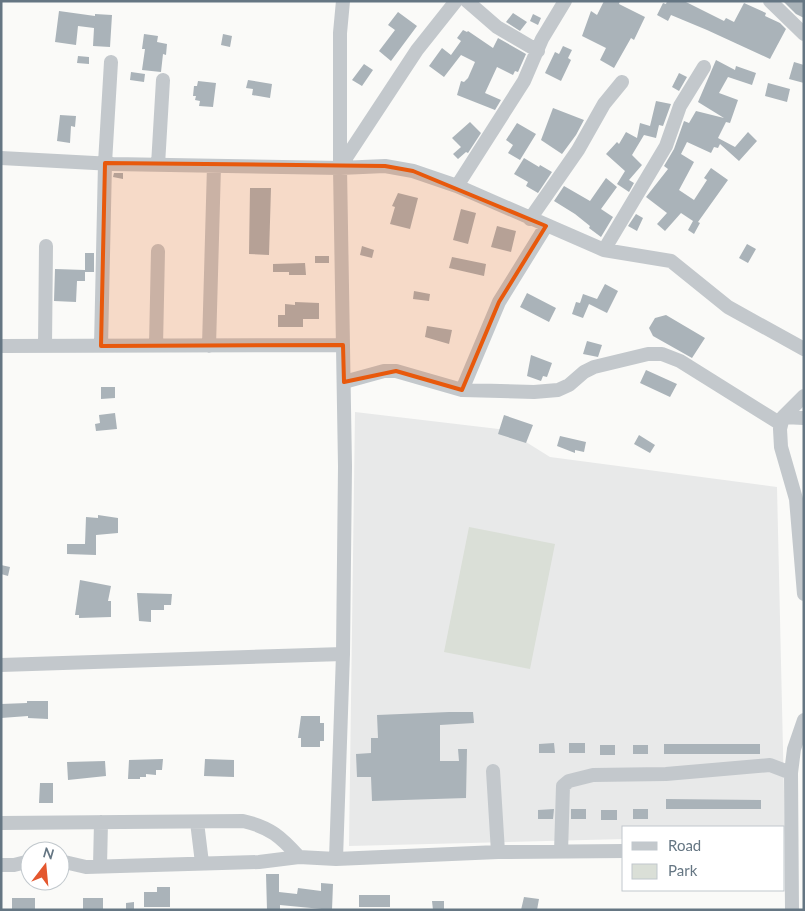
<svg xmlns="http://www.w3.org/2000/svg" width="805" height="911" font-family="Lato,sans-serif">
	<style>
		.built { fill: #e8e9e9 }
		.green { fill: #dadfd7 }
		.building { fill: #aab3b9 }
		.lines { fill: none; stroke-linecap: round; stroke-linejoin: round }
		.minor { stroke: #c3c8cc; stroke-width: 14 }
		.marked { fill: #e8590c; fill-opacity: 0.2; stroke: #e8590c; stroke-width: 4; stroke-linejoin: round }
	</style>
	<rect width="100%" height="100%" fill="#fafaf8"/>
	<path class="built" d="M355,412L507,430L550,457L777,487L785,837L784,827H624V839L349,846Z"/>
	<path class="green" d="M469,527L555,544L530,669L444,652Z"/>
	<path class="building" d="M604,1H620L619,4L645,17L634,40L631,38L614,68L600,60L606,48L582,36L591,11L597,15Z
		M667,1H684L724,21L726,18L734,22L744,3L766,13L765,16L780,23L786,29L770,59L707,30L671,15L668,21L657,15L663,3L666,4Z
		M783,1H804V18L796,14Z
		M59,11L95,16V14L112,15L110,47L93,46L94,28L78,26L76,45L55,42Z
		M398,12L417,26L391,61L379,51L395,30L388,25Z
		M513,13L527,22L520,31L506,22Z
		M533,14L541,18L538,25L530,21Z
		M463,30L467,32L468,31L493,48L498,38L526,54L518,72L515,71L513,75L497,67L485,93L501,100L495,110L457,95L461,81L464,82L468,78L475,62L461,55L444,77L429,66L442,48L451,55L461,41L457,38Z
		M144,34L158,36L157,42L167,44L166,55L163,54L161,72L142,70L145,49H142Z
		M223,34L232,36L230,47L221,45Z
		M563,46L572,50L568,58L571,60L561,81L545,73L555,52L559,54Z
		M78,56L89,57V64L77,63Z
		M716,60L735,70L736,66L756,73L752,85L728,77L719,93L738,100L730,123L726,122L718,138L735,147L748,132L757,141L739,161L720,144L718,148L714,147L711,153L687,142L681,154L694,162L679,190L694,200L707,180L704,178L711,168L728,180L698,222L700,223L694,234L688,230L693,221L681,213L665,231L657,224L667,213L646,197L668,169L664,166L674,149L684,121L689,123L696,111L724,118L698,102Z
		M794,62L804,65V83L789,79Z
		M364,64L373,70L362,86L352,80Z
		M131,72L145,74L144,82L130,80Z
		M679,73L687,77L679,91L672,87Z
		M248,80L272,84L270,98L252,95L253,89L246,88Z
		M198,81L216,83L213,107L199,106L200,101L195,100L196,96H193L194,86H197Z
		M768,83L790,89L787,102L765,96Z
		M656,101L671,104L663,126L659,125L656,138L644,135L632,155L642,165L629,180L634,183L629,192L617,184L625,171L606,154L617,142L619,144L626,132L637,138L640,123L650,126Z
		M553,108L584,120L576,135L562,154L541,140Z
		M60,115L76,116L75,127L71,126L70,143L57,141Z
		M470,122L481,133L468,153L466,152L458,159L453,154L461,147L452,138Z
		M517,123L536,134L520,160L508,153L513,145L506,140Z
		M524,158L539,167L540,165L552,172L538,193L526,186L528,182L514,174Z
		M114,173H123V179L113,177Z
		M606,178L617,187L601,209L613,217L601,237L589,228L590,226L575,214L554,201L564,186L590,201Z
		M250,188H271L269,255L249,254Z
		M398,193L418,198L410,229L390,224L395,207L392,206Z
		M461,209L476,213L468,244L453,240Z
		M636,214L643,218L637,231L628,226Z
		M497,226L516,231L511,252L491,247Z
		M747,244L756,249L748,263L739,258Z
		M362,246L374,250L372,258L360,255Z
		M85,253H94V272H85Z
		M315,256H329V263H315Z
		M452,257L486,264L484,276L449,268Z
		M305,263L306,275H289V272H273V264Z
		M55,269L85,270V281H77L76,302L54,301Z
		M605,284L618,291L607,313L589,304L583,318L572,314L576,302L580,303L583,294L597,299Z
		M414,291L430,294L429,301L413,299Z
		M527,293L556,308L549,322L520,307Z
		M295,302L319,303V319H303V327H278V315H285V304L295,305Z
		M666,315L705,338L692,358L653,336L649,328L655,318Z
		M427,326L452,330L449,344L425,337Z
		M587,341L602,345L598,357L583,354Z
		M531,355L552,363L547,377L543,376L541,381L527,376Z
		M646,370L677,384L670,397L640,383Z
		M101,387H115V398L101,399Z
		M115,413L117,429L96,431L95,424L100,423L99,415Z
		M504,415L533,425L526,443L498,434Z
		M639,435L655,445L650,453L634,444Z
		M560,436L586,442L584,452L575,450V453L557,446Z
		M98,515L118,518V533L96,535V555L67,554V544H85L86,517L98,518Z
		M1,565L10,567L8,576L1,574Z
		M80,580L111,586L108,601H111V617L79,618V615H75Z
		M137,593L172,594L171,605H164V610H151V622L139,621Z
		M27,701H48V719L28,718V716L1,718V704L27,703Z
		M449,712H473L474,723L440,725V761H459L458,749H467L466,798L372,801L371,777H357L356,754L371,753V738H378L377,715Z
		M301,716H320V723H324V741H320V747H301V738H298Z
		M554,743L555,753H539V744Z
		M569,743H585V753H569Z
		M664,744H760V754H664Z
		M600,745H615V755H600Z
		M633,745H648V754H633Z
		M163,759L162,770H156V775L146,774V777H140V779H128L129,760Z
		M205,759L234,760V777L204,776Z
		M105,761L106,776L68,780L67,762Z
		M40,783H53V803H39Z
		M666,799L761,800V809H666Z
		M554,809L553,819H538V810Z
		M571,809H586V819H571Z
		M633,809H648V819H633Z
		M601,810H617V820H601Z
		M266,874H279V892L297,894L298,888L321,891V883L333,884L332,910L280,905V910H267Z
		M157,887H170V907H144V892H157Z
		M359,895H390V907H359Z
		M524,897L539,899L537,910H521Z
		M12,898H35V910H12Z
		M83,898H103V910H83Z
		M432,901H444V910H433Z
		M134,902V910H126V903Z"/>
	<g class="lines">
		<path class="minor" d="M467,1L497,27L538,51
			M770,1L804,34
			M1,158L113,164L340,168L385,166L413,171L457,186L604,250L671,261L728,307L804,349
			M158,165L163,80
			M340,167L417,50L456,1
			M457,186L524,81L542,39L565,1
			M530,219L578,150L604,104L622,82
			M604,250L666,146L680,106L704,67
			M1,346L343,345
			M45,346L46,246
			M101,346L105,163L111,62
			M156,346L158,251
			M209,346L214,166
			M344,382L384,371H396L462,390L534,392L558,390L569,385L584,372L594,367L648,354H662L680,361L781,424
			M462,390L499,302L546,226
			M804,396L783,417L780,429L781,447L796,499L804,594
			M783,417L804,418
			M1,665L343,654
			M493,771L498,852
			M197,822L202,863
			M1,823L243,821C270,827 281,837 299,857L336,859L498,852L624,851
			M561,852L563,786L569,781L593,775L666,774L770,765L791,773
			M336,859L343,654L345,466L340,168V33L343,1
			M60,861L86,867L259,862L299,857
			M1,865H14L30,861
			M100,866L101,822
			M792,910L791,773L794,749L804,720"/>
	</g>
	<path class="marked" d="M105,163L385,166L413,171L546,226L499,302L462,390L396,371L344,382L343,345L101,346Z"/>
	<rect width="805" height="911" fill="none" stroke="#657683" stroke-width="5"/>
	<rect x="622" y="826" width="162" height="65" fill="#ffffff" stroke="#c1c8cd"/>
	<rect x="632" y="842" width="25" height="8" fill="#c3c8cc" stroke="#c1c8cd"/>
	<text x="668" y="851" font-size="15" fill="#657683">Road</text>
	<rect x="632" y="864" width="25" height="15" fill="#dadfd7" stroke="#c1c8cd"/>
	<text x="668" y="876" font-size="15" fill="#657683">Park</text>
	<g transform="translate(45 866) rotate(16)"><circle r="24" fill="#ffffff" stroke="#c1c8cd"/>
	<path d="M0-4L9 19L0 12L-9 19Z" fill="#e4572e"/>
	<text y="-8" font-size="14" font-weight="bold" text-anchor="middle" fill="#657683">N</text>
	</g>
</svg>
